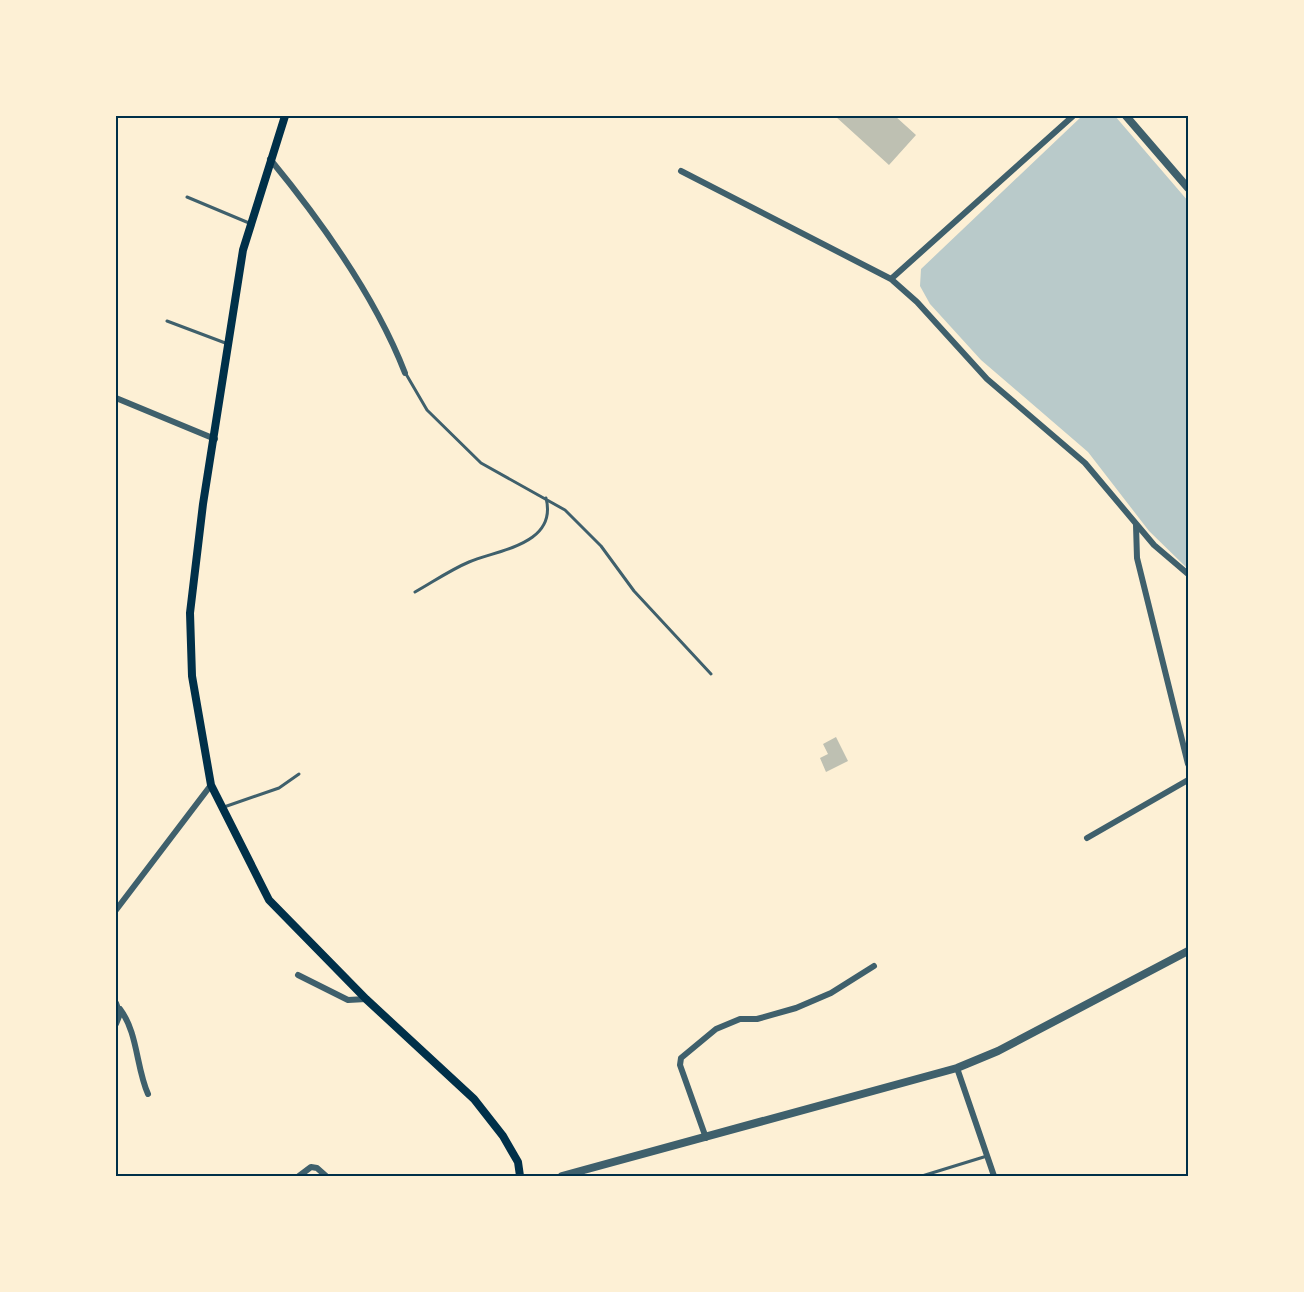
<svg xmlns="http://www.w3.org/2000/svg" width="1304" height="1292" font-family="'IBM Plex Serif',serif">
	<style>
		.green { fill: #b9caca }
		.building { fill: #bec0b2 }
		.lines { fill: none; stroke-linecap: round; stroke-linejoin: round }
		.service { stroke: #3f606c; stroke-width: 3 }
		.minor { stroke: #3f606c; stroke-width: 6 }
		.tertiary { stroke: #3f606c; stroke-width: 8 }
		.secondary { stroke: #003049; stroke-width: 8 }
		.neatline { fill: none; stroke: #003049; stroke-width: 2 }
	</style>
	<rect width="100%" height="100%" fill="#fdf0d5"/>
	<path class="green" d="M1082,116H1115L1188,201V569L1149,531L1088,452L981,360L930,304L920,286L921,269Z"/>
	<path class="building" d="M835,116H895L916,135L889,165Z
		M836,737L848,761L826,772L820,758L828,754L823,744Z"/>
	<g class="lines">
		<path class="service" d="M187,197L249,223
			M167,321L228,344
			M406,374L427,410L481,463L565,510L601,546L634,591L711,674
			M415,592C433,582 450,570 469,562C497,550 558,545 546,498
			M224,807L279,788L299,774
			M922,1176L987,1156"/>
		<path class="minor" d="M270,159C321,221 376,298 405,373
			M681,171L891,279L917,302L987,379L1085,463L1154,545L1188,574
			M891,279L1073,116
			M116,398L215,439
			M1136,525L1137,558L1188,764
			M1087,838L1188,780
			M116,910L211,785
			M298,975L348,1000L366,999
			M116,1003L120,1014L116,1024
			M120,1009C138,1033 136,1067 148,1094
			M957,1068L994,1176
			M706,1138L680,1065L681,1058L716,1029L740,1019H757L796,1008L831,993L874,966
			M299,1176L311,1167L317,1168L326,1176"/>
		<path class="tertiary" d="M1126,116L1188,188
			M562,1176L957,1068L998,1051L1188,951"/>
		<path class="secondary" d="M285,116L243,250L203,504L190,613L192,676L211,785L269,900L366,999L474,1099L503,1136L518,1162L520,1176"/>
	</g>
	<rect width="1304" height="1292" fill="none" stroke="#fdf0d5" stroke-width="234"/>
	<rect x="117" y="117" width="1070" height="1058" class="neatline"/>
</svg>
